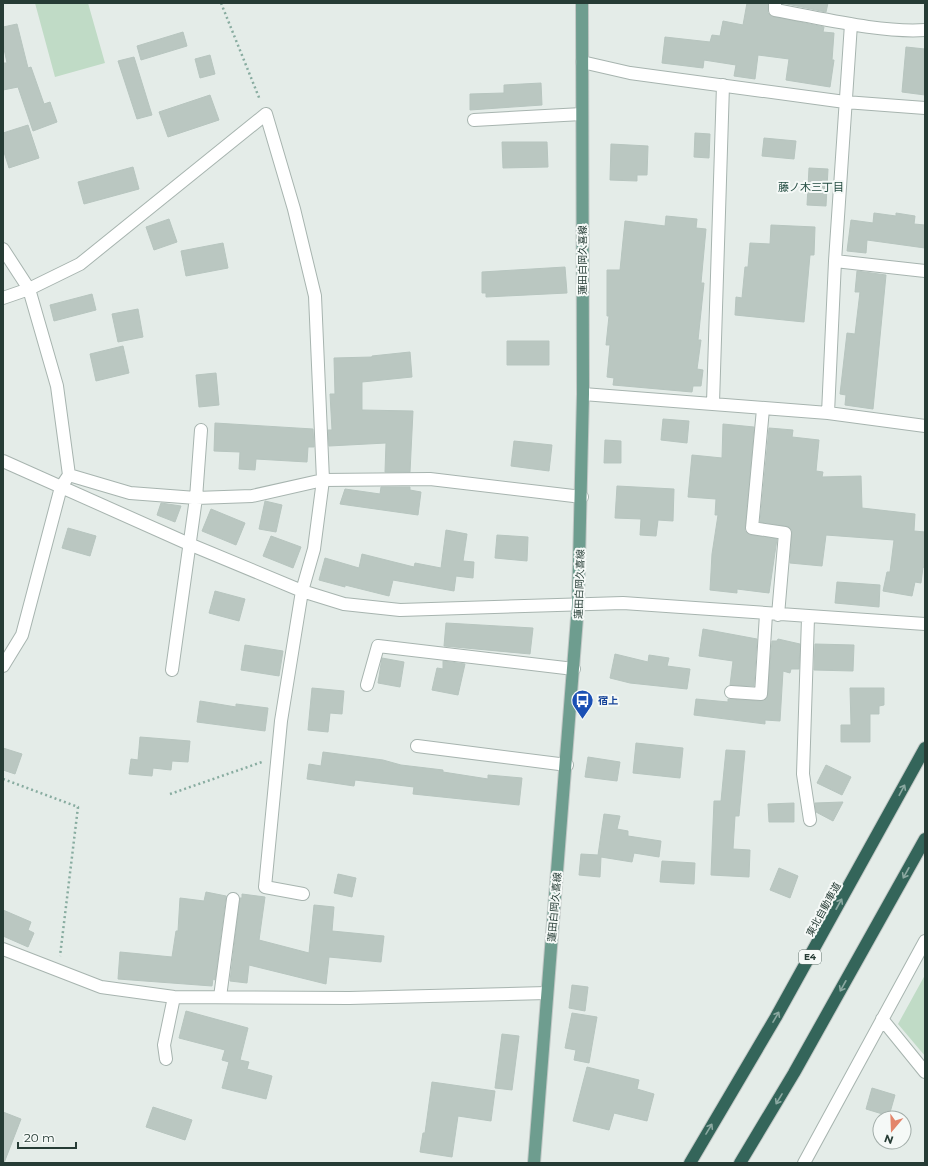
<svg xmlns="http://www.w3.org/2000/svg" width="928" height="1166" font-family="Montserrat,'Noto Sans JP',sans-serif">
	<style>
		.green { fill: #c0dbc6 }
		.building { fill: #bac7c1; stroke: #b7c5bf }
		.lines { fill: none; stroke-linecap: round; stroke-linejoin: round }
		.minor-casing { stroke: #a7b4af; stroke-width: 14 }
		.major-casing { stroke: #c2c8c6; stroke-width: 14 }
		.highway-casing { stroke: #c2c8c6; stroke-width: 14 }
		.path { stroke: #88aca0; stroke-width: 2.5; stroke-dasharray: 2 3; stroke-linecap: butt }
		.minor { stroke: #fff; stroke-width: 12 }
		.major { stroke: #6e9d8f; stroke-width: 12 }
		.highway { stroke: #34655a; stroke-width: 12 }
		.oneway { stroke: #8ba8a1 }
		.labels { text-anchor: middle; stroke-width: 4; stroke-linejoin: round; paint-order: stroke }
		.shield { fill: #f5f9f7; stroke: #64756f; stroke-width: 1 }
		.shield-label { font-size: 9px; font-weight: bold; fill: #263c35 }
		.street-label { font-size: 10px; fill: #263c35; stroke: #f5f9f7 }
		.transit-label { font-size: 10px; font-weight: bold; fill: #164399; stroke: #f5f9f7; text-anchor: start }
		.neighbourhood-label { font-size: 11px; fill: #234c41; stroke: #f5f9f7 }
	</style>
	<rect width="100%" height="100%" fill="#e4ece8"/>
	<path class="green" d="M35,3H88L105,63L55,77Z
		M925,975V1056L898,1024Z"/>
	<path class="building" d="M747,3H768V13L771,16L824,27L823,32L834,33L832,60H834L830,87L786,80L789,59L758,55L755,79L734,76L736,65L704,60L703,68L662,63L665,37L710,42L712,35L720,36L723,21L743,25Z
		M782,3H828L826,12Z
		M17,24L28,68L31,67L44,104L50,102L57,122L33,131L18,87L3,90V63H7L3,44V27Z
		M183,32L187,46L141,60L137,46Z
		M906,47L925,49V95L902,92Z
		M210,55L215,74L200,78L195,59Z
		M134,57L152,115L137,119L118,61Z
		M541,83L542,105L470,110V94L504,93V85Z
		M210,95L219,120L168,137L159,112Z
		M28,125L39,158L9,168L3,149V133Z
		M695,133L710,134L709,158L694,157Z
		M764,138L796,141L794,159L762,156Z
		M502,142H547L548,167L503,168Z
		M611,144L648,146L647,175H637V181L610,180Z
		M133,167L139,189L84,204L78,182Z
		M809,168L828,169L826,206L807,205Z
		M874,213L896,216V213L915,216L914,224L925,225V248L867,240L866,253L847,251L851,220L873,223Z
		M666,216L697,219L696,228L706,229L701,283H704L698,340H701L697,369L703,370L701,386H693L692,392L613,385L614,378L607,377L610,345H606L609,316H607V270H620L625,221L665,226Z
		M169,219L177,242L154,250L146,227Z
		M771,225L815,227L814,255H810L804,322L735,315L736,297L742,298L745,267H748L750,243L770,244Z
		M223,243L228,268L186,276L181,251Z
		M565,267L567,293L486,297V293H482V272Z
		M857,271L886,275L873,409L845,405L846,395L840,394L847,333L855,334L860,292H855Z
		M92,294L96,310L54,321L50,305Z
		M138,309L143,337L118,342L112,314Z
		M507,341H549V365H507Z
		M123,346L129,373L96,381L90,354Z
		M410,352L412,377L362,382V410L413,411L410,472H385L386,443L329,446L328,430H332L330,394H335L334,358L372,357V356Z
		M216,373L219,405L199,407L196,375Z
		M663,419L689,421L687,443L661,440Z
		M215,423L313,429L314,447H308L307,462L256,459L255,470L239,469L240,452L214,451Z
		M723,424L754,427L745,528V531L751,535L777,539L769,593L737,589V593L710,590L712,554L718,515H715L716,499L688,497L692,455L722,458Z
		M769,428L793,430L792,437L819,440L816,471L823,472L822,477L861,476L862,508L915,514L914,531L925,532V568L923,567L921,583L915,582L912,596L883,591L887,572H890L894,540L826,535L822,566L790,563L792,530L786,526L760,522Z
		M605,440L621,441V463H604Z
		M514,441L552,445L549,471L511,466Z
		M617,486L674,489L673,521L658,520L656,536L640,535L641,519L615,518Z
		M381,487H410V490L421,492L418,515L340,504L345,489L380,494Z
		M265,501L282,505L276,532L259,529Z
		M161,503L181,506L175,522L157,515Z
		M211,509L245,523L236,545L202,531Z
		M68,528L96,536L90,556L62,548Z
		M446,530L467,534L463,561L474,562L473,578L456,576L454,591L393,580L389,596L345,585V587L319,580L325,558L359,568L362,554L414,567L415,563L441,568Z
		M497,535L528,537L527,561L495,558Z
		M271,536L301,547L293,568L263,556Z
		M837,582L880,585L879,607L835,603Z
		M215,591L245,599L239,621L209,613Z
		M446,623L533,628L530,654L444,646Z
		M703,629L757,639L754,686L730,685L733,661L699,656Z
		M778,639L800,644L799,669H791L790,673L783,671L780,721L765,720V724L694,715L696,699L728,702V699L760,701L767,698L772,641H777Z
		M815,644L854,645L853,671L814,670Z
		M245,645L283,651L279,676L241,670Z
		M615,654L648,662L649,655L669,658L667,666L690,669L687,689L630,683L610,678Z
		M382,658L404,662L400,687L378,683Z
		M443,661L465,664L458,695L432,690L437,668L443,669Z
		M312,688L344,691L342,714L330,713L328,732L308,730Z
		M850,688H884V705L879,706V714H870V742H841V725H851Z
		M200,701L236,707V704L268,708L265,731L197,722Z
		M140,737L190,741L188,762L172,761L171,770L153,768L152,776L129,774L131,759L138,760Z
		M636,743L683,748L680,778L633,773Z
		M3,748L22,754L15,774L3,770Z
		M726,750L745,751L739,816H735L733,849L750,850L749,877L711,875L714,801H721Z
		M323,752L383,760L401,765L443,770V772L488,779V775L522,778L519,805L413,794L414,787L355,780L354,786L307,779L309,764L321,766Z
		M588,757L620,762L617,781L585,777Z
		M826,765L851,777L842,795L817,783Z
		M843,802L833,821L816,812L815,803Z
		M794,803V822H769L768,804Z
		M604,814L620,816L617,829L628,831V836L661,841L659,857L634,853L632,862L601,857L600,877L579,875L581,854L598,855Z
		M662,861L695,863L694,884L660,882Z
		M779,868L798,876L790,898L770,890Z
		M338,874L356,878L352,897L334,893Z
		M206,892L226,896L215,980L213,979L212,986L118,979L120,952L172,957L176,931H178L180,898L204,901Z
		M242,894L265,897L259,940L309,953L314,905L334,907L332,931L384,936L381,962L329,957L326,984L249,965L247,983L230,981L240,898H242Z
		M3,910L31,922L28,930L34,933L28,947L3,936Z
		M572,985L588,987L585,1011L569,1008Z
		M186,1011L248,1028L240,1060L249,1062L247,1069L272,1076L266,1099L222,1088L229,1062L222,1060L225,1050L179,1038Z
		M572,1013L597,1017L589,1063L574,1060L576,1050L565,1048Z
		M502,1034L519,1036L512,1090L495,1088Z
		M587,1067L639,1080L637,1089L654,1094L647,1121L614,1113L609,1130L573,1121Z
		M432,1082L495,1091L491,1121L458,1116L452,1157L420,1152L423,1133H425Z
		M872,1088L895,1095L889,1116L866,1109Z
		M153,1107L192,1120L185,1140L146,1127Z
		M3,1112L21,1119L4,1163H3Z"/>
	<g class="lines">
		<defs>
			<path id="minor" d="M775,3V10C821,18 880,33 925,30
				M582,62L630,73L845,102L925,108
				M474,120L582,114
				M3,249L29,289L57,386L69,475L61,487L22,635L3,666
				M835,261L925,271
				M3,298L29,289L80,264L266,114L294,209L315,296L323,480L314,549L302,591L281,721L265,887L303,894
				M583,394L828,413L925,426
				M713,403L723,85
				M763,409L752,528L785,533L778,615
				M828,413L835,261L851,24
				M3,461L189,544L302,591L344,604L400,610L623,603L925,624
				M69,475L130,493L196,498L252,496L323,480L430,479L582,497
				M808,618L803,774L810,820
				M172,670L196,498L201,430
				M367,685L378,646L574,669
				M731,692L761,694L766,614
				M417,746L567,765
				M3,949L101,987L174,997L349,998L547,993
				M220,997L233,899
				M882,1019L925,1072
				M166,1059L164,1045L174,997
				M804,1163L925,941"/>
			<path id="major" d="M534,1163L578,605L583,394L582,3"/>
			<path id="highway" d="M690,1163L776,1017L925,748
				M740,1163L794,1073L925,839"/>
		</defs>
		<use href="#minor" class="minor-casing"/>
		<use href="#major" class="major-casing"/>
		<use href="#highway" class="highway-casing"/>
		<path class="path" d="M221,3L260,100
			M3,779L78,807L60,956
			M170,794L262,762"/>
		<use href="#minor" class="minor"/>
		<use href="#major" class="major"/>
		<use href="#highway" class="highway"/>
	</g>
	<defs><path id="oneway-shaft" d="M-6 0H5M1.5-3L5.5 0L1.5 3" fill="none" stroke-width="1.6" stroke-linecap="round" stroke-linejoin="round"/></defs>
	<g class="oneway">
		<use href="#oneway-shaft" transform="translate(902 790) rotate(-62)"/>
		<use href="#oneway-shaft" transform="translate(906 873) rotate(119)"/>
		<use href="#oneway-shaft" transform="translate(839 904) rotate(-61)"/>
		<use href="#oneway-shaft" transform="translate(843 986) rotate(119)"/>
		<use href="#oneway-shaft" transform="translate(776 1017) rotate(-60)"/>
		<use href="#oneway-shaft" transform="translate(779 1099) rotate(121)"/>
		<use href="#oneway-shaft" transform="translate(709 1129) rotate(-59)"/>
	</g>
	<defs>
		<symbol id="bus-pin" viewBox="-11 -11 22 30"><path d="M0 17L-7.5 6A9.5 9.5 0 1 1 7.5 6Z" fill="#1a4fb4" stroke="#f5f9f7"/><path d="M-5-6H5V4H4V6H2V4H-2V6H-4V4H-5ZM-3.5-4V0h7V-4ZM-3.5 1.2v1.5H-2V1.2ZM2 1.2v1.5H3.5V1.2Z" fill="#fff"/></symbol>
	</defs>
	<g fill-rule="evenodd">
		<use href="#bus-pin" x="570" y="688" width="25" height="34"/>
	</g>
	<g class="labels">
		<rect class="shield" x="799" y="950" width="22" height="14" rx="3"/>
		<g class="shield-label">
			<text x="810" y="960">E4</text>
		</g>
		<g class="street-label">
			<text transform="translate(582 260) rotate(-90)" y="4">蓮田白岡久喜線</text>
			<text transform="translate(579 584) rotate(-88)" y="4">蓮田白岡久喜線</text>
			<text transform="translate(554 907) rotate(-85)" y="4">蓮田白岡久喜線</text>
			<text transform="translate(823 909) rotate(-61)" y="4">東北自動車道</text>
		</g>
		<g class="transit-label">
			<text x="598" y="704">宿上</text>
		</g>
		<g class="neighbourhood-label">
			<text x="811" y="191">藤ノ木三丁目</text>
		</g>
	</g>
	<rect width="928" height="1166" fill="none" stroke="#263c35" stroke-width="8"/>
	<g transform="translate(892 1130) rotate(199)"><circle r="19" fill="#f5f9f7" stroke="#a2ada9"/>
	<path d="M0-3L7 15L0 10L-7 15Z" fill="#e3856b"/>
	<text y="-6" font-size="11" font-weight="bold" text-anchor="middle" fill="#263c35">N</text>
	</g>
	<path d="M18 1142v6h58v-6" fill="none" stroke="#263c35" stroke-width="2"/>
	<text x="24" y="1142" font-size="12" fill="#263c35" stroke="#f5f9f7" stroke-width="3" paint-order="stroke">20 m</text>
</svg>
